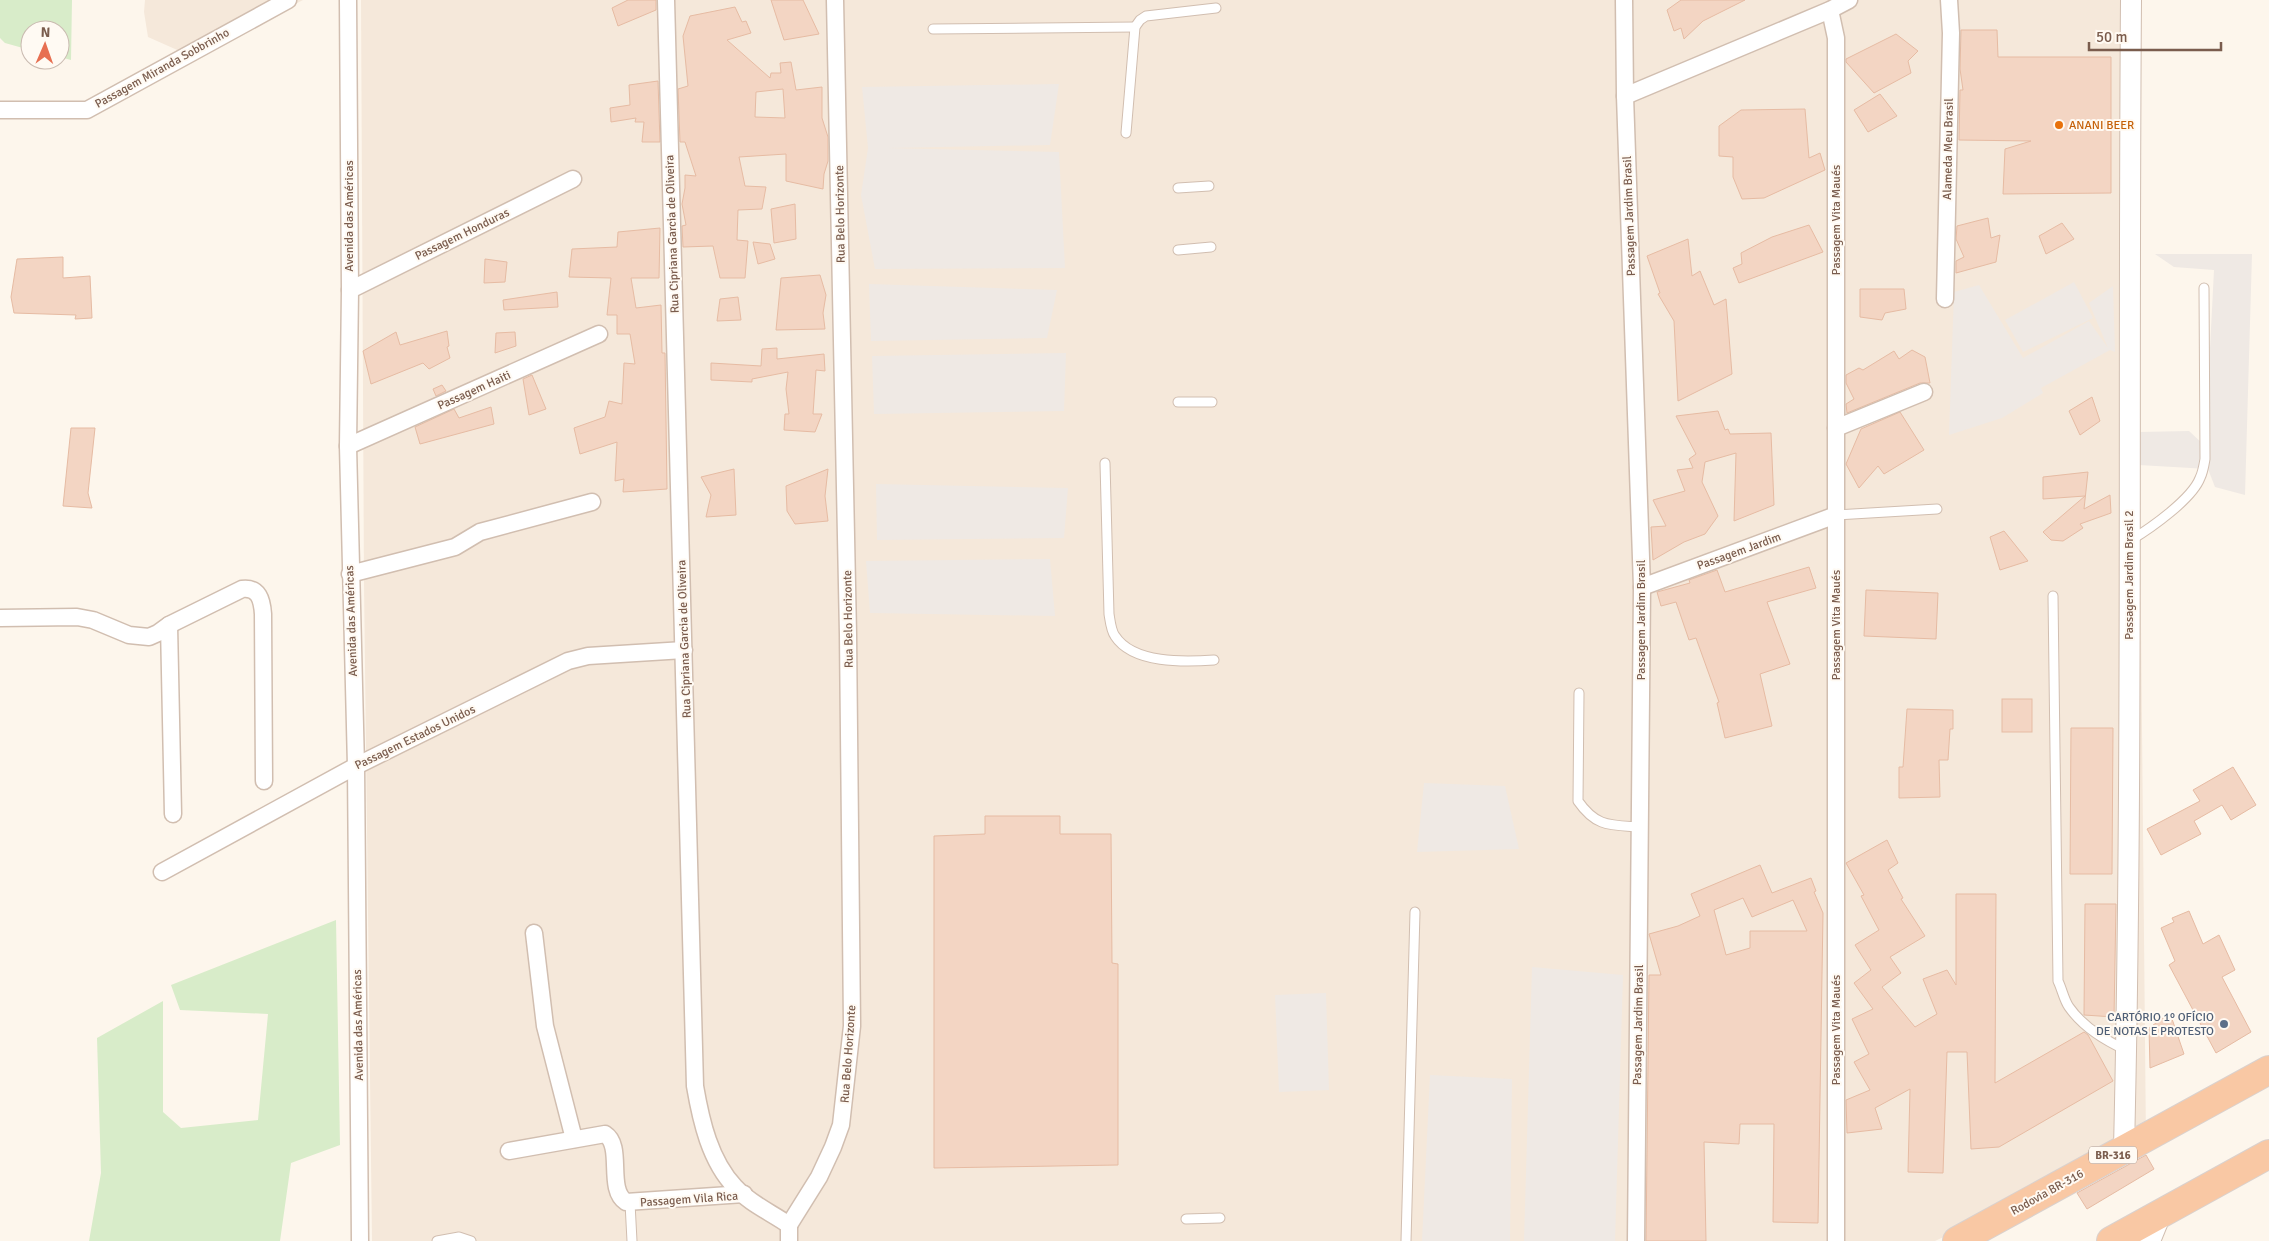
<svg xmlns="http://www.w3.org/2000/svg" width="2269" height="1241" font-family="Signika,sans-serif">
<style>
.residential{fill:#f5e8da}
.industrial{fill:#efe9e4}
.green{fill:#d8ecc9}
.building{fill:#f3d5c3;stroke:#e6bba3;fill-rule:evenodd}
.lines{fill:none;stroke-linecap:round;stroke-linejoin:round}
.service-casing{stroke:#d1beb0;stroke-width:11}
.minor-casing{stroke:#d1beb0;stroke-width:19}
.tertiary-casing{stroke:#d1beb0;stroke-width:22}
.trunk-casing{stroke:#dad1cd;stroke-width:30}
.service{stroke:#fff;stroke-width:9}
.minor{stroke:#fff;stroke-width:16}
.tertiary{stroke:#fff;stroke-width:20}
.trunk{stroke:#f9c8a4;stroke-width:28}
.food-dot{fill:#e8710a;stroke:#fffaf3;stroke-width:2}
.service-dot{fill:#5c6f8a;stroke:#fffaf3;stroke-width:2}
.labels{text-anchor:middle;stroke-width:4;stroke-linejoin:round;paint-order:stroke}
.shield{fill:#fffaf3;stroke:#a28b7f;stroke-width:1}
.shield-label{font-size:11px;font-weight:bold;fill:#7a5c4d}
.street-label{font-size:12px;fill:#7a5c4d;stroke:#fffaf3}
.food-label{font-size:12px;fill:#c56008;stroke:#fffaf3;text-anchor:start}
.service-label{font-size:12px;fill:#4e5e75;stroke:#fffaf3;text-anchor:end}
</style>
<rect width="100%" height="100%" fill="#fdf6ec"/>
<!-- residential -->
<g class="residential">
<path d="M145,0H303L193,57L148,37L144,12Z"/>
<path d="M361,0H2135L2146,1143L1935,1241H372L364,584Z"/>
</g>
<!-- industrial -->
<g class="industrial">
<path d="M1059,84L1050,145L888,148L1059,152L1065,268L875,269L861,195L868,148L862,87Z"/>
<path d="M2155,254H2252L2245,495L2215,487L2208,469L2139,465V432L2189,431L2205,446L2214,270L2174,267Z"/>
<path d="M2074,282L2093,318L2023,352L2005,320Z"/>
<path d="M869,284L1057,290L1047,338L871,341Z"/>
<path d="M1979,285L2023,358L2089,321L2108,348L2089,303L2113,286L2115,352L2110,350L2041,388L2043,393L2002,418L1949,435L1954,292Z"/>
<path d="M1066,353L1064,411L874,414L872,356Z"/>
<path d="M876,484L1068,488L1064,538L877,540Z"/>
<path d="M1050,559L1055,616L870,613L866,561Z"/>
<path d="M1424,783L1505,786L1519,849L1417,852Z"/>
<path d="M1532,967L1623,975L1615,1241H1524Z"/>
<path d="M1326,993L1329,1090L1279,1092L1275,995Z"/>
<path d="M1430,1075L1512,1079L1510,1241H1422Z"/>
</g>
<!-- green -->
<g class="green">
<path d="M0,0H72L71,60L60,57V30H30V50L5,43L0,38Z"/>
<path d="M336,920L340,1145L291,1163L280,1241H89L101,1173L97,1038L163,1001V1112L181,1128L258,1120L268,1014L180,1010L171,985Z"/>
</g>
<!-- building -->
<g class="building">
<path d="M628,0H656V10L618,26L612,8Z"/>
<path d="M771,0H803L819,34L784,40Z"/>
<path d="M1681,0H1745L1703,21L1684,39L1681,28L1674,31L1667,10Z"/>
<path d="M735,7L742,22L746,21L751,33L727,40L770,78L771,73H781L780,63L791,62L796,90L822,87V118L828,137V161L824,174L823,189L786,181V154L739,157L745,186L766,187L762,209L738,210L737,240L748,241L745,278H720L713,246L683,247L682,226L686,225L682,204L685,188V175L696,176L685,142H680L678,89L688,86L683,36L690,16ZM783,89L785,118L755,117L756,92Z"/>
<path d="M1961,30H1997L1998,57H2111V193L2003,194L2005,149L2031,141L1959,140L1960,90H1963L1960,69Z"/>
<path d="M1896,34L1918,51L1908,61L1911,73L1874,93L1846,62V59Z"/>
<path d="M658,81L660,142H642L644,122H635L636,118L611,122L610,108L630,105L629,85Z"/>
<path d="M1880,94L1897,116L1868,132L1854,110Z"/>
<path d="M1805,109L1809,158L1820,153L1825,170L1764,198L1742,199L1733,177V157L1719,156V126L1741,110Z"/>
<path d="M795,204L796,239L774,243L771,209Z"/>
<path d="M1988,218L1991,238L2000,235L1996,262L1956,273V261L1964,257L1956,239L1957,226Z"/>
<path d="M2062,223L2074,239L2046,254L2039,236Z"/>
<path d="M1809,225L1823,252L1739,283L1733,268L1742,264L1741,253L1772,237Z"/>
<path d="M660,228L659,278H631L636,308L661,305L662,353H665L667,489L623,492L624,479L615,481L617,442L580,454L574,428L605,417L609,401L622,404L624,363L635,364L630,334H617V315H607L611,278L569,277L572,249L617,247L618,232Z"/>
<path d="M1688,239L1692,276L1700,271L1714,305L1726,299L1732,374L1678,401L1674,321L1658,294L1660,293L1647,256Z"/>
<path d="M753,242L770,244L775,259L758,264Z"/>
<path d="M63,257V278L90,276L92,318L75,319L76,315L14,313L11,297L17,259Z"/>
<path d="M485,259L507,262L505,282L484,283Z"/>
<path d="M820,275L826,295L823,313L825,329L776,330L781,278Z"/>
<path d="M1860,289H1904L1906,309L1885,313L1882,320L1860,317Z"/>
<path d="M557,292L558,307L504,310L503,300Z"/>
<path d="M738,297L741,320L717,321L720,299Z"/>
<path d="M447,331L449,346L447,347L450,358L429,369L423,363L371,384L363,351L396,332L400,345Z"/>
<path d="M515,332L516,346L495,353L496,333Z"/>
<path d="M777,348V359L824,354L825,371L816,370L813,414H822L815,432L784,430L785,414H789L786,389L788,372L752,379V382L711,380V363L761,366L762,349Z"/>
<path d="M1912,350L1925,357L1930,383H1920L1847,413L1846,404L1854,399L1846,383V375L1859,368L1863,370L1894,351L1899,359Z"/>
<path d="M532,375L546,409L529,415L523,379Z"/>
<path d="M442,385L446,391L436,396L433,389Z"/>
<path d="M2092,397L2100,421L2080,435L2069,411Z"/>
<path d="M491,407L494,424L420,444L415,427L454,409L459,418Z"/>
<path d="M1718,411L1725,430L1728,429L1730,434L1771,433L1774,505L1734,521L1736,453L1705,462L1702,482L1718,516L1705,534L1684,542L1653,560L1651,527L1666,526L1653,500L1685,491L1677,470L1693,468L1689,459L1696,454L1676,416Z"/>
<path d="M1900,412L1924,450L1884,474L1878,466L1859,488L1846,464L1861,429Z"/>
<path d="M71,428H95L88,493L92,508L63,506Z"/>
<path d="M734,469L736,515L706,517L711,495L701,477Z"/>
<path d="M828,469L825,496L828,521L795,524L787,511L786,486Z"/>
<path d="M2088,472L2084,509L2110,495L2111,513L2080,524L2083,528L2063,541L2051,540L2043,532L2085,496L2043,499V477Z"/>
<path d="M2004,531L2028,561L2000,570L1990,537Z"/>
<path d="M1809,567L1816,588L1767,602L1790,664L1760,674L1772,726L1725,738L1717,703L1719,702L1696,638L1689,640L1676,602L1661,606L1657,592L1690,583L1689,580L1717,570L1725,592Z"/>
<path d="M1866,590L1938,593L1936,639L1864,636Z"/>
<rect x="2002" y="699" width="30" height="33"/>
<path d="M1907,709L1953,710V729H1950L1948,760H1939L1940,797L1899,798V767H1903Z"/>
<path d="M2071,728H2113L2112,874H2070Z"/>
<path d="M2233,767L2256,805L2231,820L2222,805L2194,821L2201,834L2161,855L2147,829L2200,801L2193,790Z"/>
<path d="M985,816H1060V834H1111L1112,963L1118,964V1165L934,1168V836L985,834Z"/>
<path d="M1887,840L1898,863L1888,870L1903,898L1901,899L1925,936L1890,957L1901,973L1882,987L1915,1027L1937,1014L1923,979L1947,970L1956,985V894H1996L1995,1083L2084,1032L2088,1035L2113,1081L1999,1147L1971,1149L1967,1052H1947L1943,1173L1908,1172L1910,1089L1875,1108L1882,1129L1847,1133L1846,1100L1870,1090L1854,1062L1869,1054L1852,1019L1873,1009L1854,983L1871,970L1855,945L1879,930L1861,896L1864,895L1846,863Z"/>
<path d="M1760,865L1772,893L1811,878L1816,891L1814,892L1823,913L1818,1223L1773,1222L1774,1124H1740L1739,1144L1704,1142L1706,1241H1646L1649,975H1661L1649,934L1678,926L1700,916L1691,894ZM1743,898L1752,917L1793,900L1807,931H1750V948L1726,955L1714,910Z"/>
<path d="M2085,904H2116L2114,1017L2084,1015Z"/>
<path d="M2189,911L2203,944L2219,935L2235,970L2222,977L2251,1032L2216,1053L2169,965L2175,961L2161,928L2174,922L2172,918Z"/>
<path d="M2170,1013L2184,1054L2150,1068L2149,1028Z"/>
<path d="M2146,1155L2154,1169L2087,1209L2077,1193Z"/>
</g>
<g class="lines">
<!-- service casing -->
<g class="service-casing">
<g id="service">
<path d="M933,29L1135,27"/>
<path d="M1126,133L1135,27L1140,20L1146,16L1216,8"/>
<path d="M1178,188L1209,186"/>
<path d="M1178,250L1211,247"/>
<path d="M1178,402H1212"/>
<path d="M1105,463L1109,614C1110,620 1111,631 1115,636C1133,664 1185,662 1214,660"/>
<path d="M1836,515L1937,509"/>
<path d="M2131,540C2151,528 2192,499 2200,478C2203,472 2204,465 2205,459L2204,288"/>
<path d="M2053,596L2058,981C2062,989 2064,1000 2069,1007C2083,1027 2104,1040 2126,1050"/>
<path d="M1579,693L1578,801C1596,827 1610,825 1639,827"/>
<path d="M630,1203L632,1241"/>
<path d="M1186,1219L1220,1218"/>
<path d="M437,1241L459,1237L471,1241"/>
<path d="M1406,1241L1415,912"/>
</g>
</g>
<!-- minor casing -->
<g class="minor-casing">
<g id="minor">
<path d="M348,0L350,290L348,446L356,766L360,1241"/>
<path d="M666,0L695,1086C701,1121 710,1161 735,1187C749,1203 772,1213 789,1225"/>
<path d="M1624,0L1625,96L1642,587L1636,1241"/>
<path d="M1830,10L1836,38V1241"/>
<path d="M1625,96L1830,10L1849,0"/>
<path d="M0,110H87L288,0"/>
<path d="M350,290L573,179"/>
<path d="M1945,299L1951,33L1949,0"/>
<path d="M1836,428L1924,392"/>
<path d="M348,446L599,334"/>
<path d="M350,574L455,547L480,532L592,502"/>
<path d="M1642,587L1836,515"/>
<path d="M0,618L77,617L93,620L129,635L149,637L158,633L169,625L242,589C259,587 262,600 263,614L264,781"/>
<path d="M169,625L173,814"/>
<path d="M162,872L356,766L568,661L588,656L684,650"/>
<path d="M534,933L545,1026L574,1139"/>
<path d="M509,1151L605,1134C624,1146 606,1189 626,1202L744,1194"/>
<path d="M789,1225L819,1177L833,1147L841,1125L852,1026L848,634L835,0"/>
<path d="M789,1241V1225"/>
</g>
</g>
<!-- tertiary casing -->
<g class="tertiary-casing">
<g id="tertiary">
<path d="M2124,1149C2133,766 2128,383 2131,0"/>
<path d="M2150,1241L2161,1214"/>
</g>
</g>
<!-- trunk casing -->
<g class="trunk-casing">
<g id="trunk">
<path d="M1957,1241L2269,1070"/>
<path d="M2111,1241L2269,1154"/>
</g>
</g>
<!-- service -->
<use href="#service" class="service"/>
<!-- minor -->
<use href="#minor" class="minor"/>
<!-- tertiary -->
<use href="#tertiary" class="tertiary"/>
<!-- trunk -->
<use href="#trunk" class="trunk"/>
</g>
<!-- markers -->
<circle class="food-dot" cx="2059" cy="125" r="5"/>
<circle class="service-dot" cx="2224" cy="1024" r="5"/>
<g class="labels">
<!-- shield labels -->
<rect class="shield" x="2089" y="1146.5" width="48" height="17" rx="4"/>
<g class="shield-label">
<text x="2113" y="1159">BR-316</text>
</g>
<!-- street labels -->
<g class="street-label">
<text transform="translate(162 68) rotate(-29)" y="4">Passagem Miranda Sobbrinho</text>
<text transform="translate(1948 149) rotate(-89)" y="4">Alameda Meu Brasil</text>
<text transform="translate(840 214) rotate(-91)" y="4">Rua Belo Horizonte</text>
<text transform="translate(349 216) rotate(-90)" y="4">Avenida das Américas</text>
<text transform="translate(1629 216) rotate(-92)" y="4">Passagem Jardim Brasil</text>
<text transform="translate(1836 220) rotate(-90)" y="4">Passagem Vita Maués</text>
<text transform="translate(462 234) rotate(-26)" y="4">Passagem Honduras</text>
<text transform="translate(672 234) rotate(-92)" y="4">Rua Cipriana Garcia de Oliveira</text>
<text transform="translate(474 390) rotate(-24)" y="4">Passagem Haiti</text>
<text transform="translate(1739 551) rotate(-20)" y="4">Passagem Jardim</text>
<text transform="translate(2129 575) rotate(-90)" y="4">Passagem Jardim Brasil 2</text>
<text transform="translate(848 619) rotate(-91)" y="4">Rua Belo Horizonte</text>
<text transform="translate(1641 620) rotate(-90)" y="4">Passagem Jardim Brasil</text>
<text transform="translate(351 621) rotate(-92)" y="4">Avenida das Américas</text>
<text transform="translate(1836 625) rotate(-90)" y="4">Passagem Vita Maués</text>
<text transform="translate(684 639) rotate(-92)" y="4">Rua Cipriana Garcia de Oliveira</text>
<text transform="translate(415 737) rotate(-26)" y="4">Passagem Estados Unidos</text>
<text transform="translate(358 1025) rotate(-91)" y="4">Avenida das Américas</text>
<text transform="translate(1638 1025) rotate(-89)" y="4">Passagem Jardim Brasil</text>
<text transform="translate(1836 1030) rotate(-90)" y="4">Passagem Vita Maués</text>
<text transform="translate(848 1054) rotate(-86)" y="4">Rua Belo Horizonte</text>
<text transform="translate(2047 1192) rotate(-29)" y="4">Rodovia BR-316</text>
<text transform="translate(689 1199) rotate(-4)" y="4">Passagem Vila Rica</text>
</g>
<!-- food labels -->
<g class="food-label">
<text x="2069" y="129">ANANI BEER</text>
</g>
<!-- service labels -->
<g class="service-label">
<text x="2214" y="1021">CARTÓRIO 1º OFÍCIO<tspan x="2214" dy="14">DE NOTAS E PROTESTO</tspan></text>
</g>
</g>
<!-- north arrow -->
<g transform="translate(45 45) rotate(2)"><circle r="24" fill="#fffaf3" stroke="#cabbb1"/>
<path d="M0-4L9 19L0 12L-9 19Z" fill="#e76f51"/>
<text y="-8" font-size="14" font-weight="bold" text-anchor="middle" fill="#7a5c4d">N</text>
</g>
<!-- scale -->
<path d="M2089 42v8h132v-8" fill="none" stroke="#7a5c4d" stroke-width="2.5"/>
<text x="2096" y="42" font-size="15" fill="#7a5c4d" stroke="#fffaf3" stroke-width="4" paint-order="stroke">50 m</text>
</svg>
